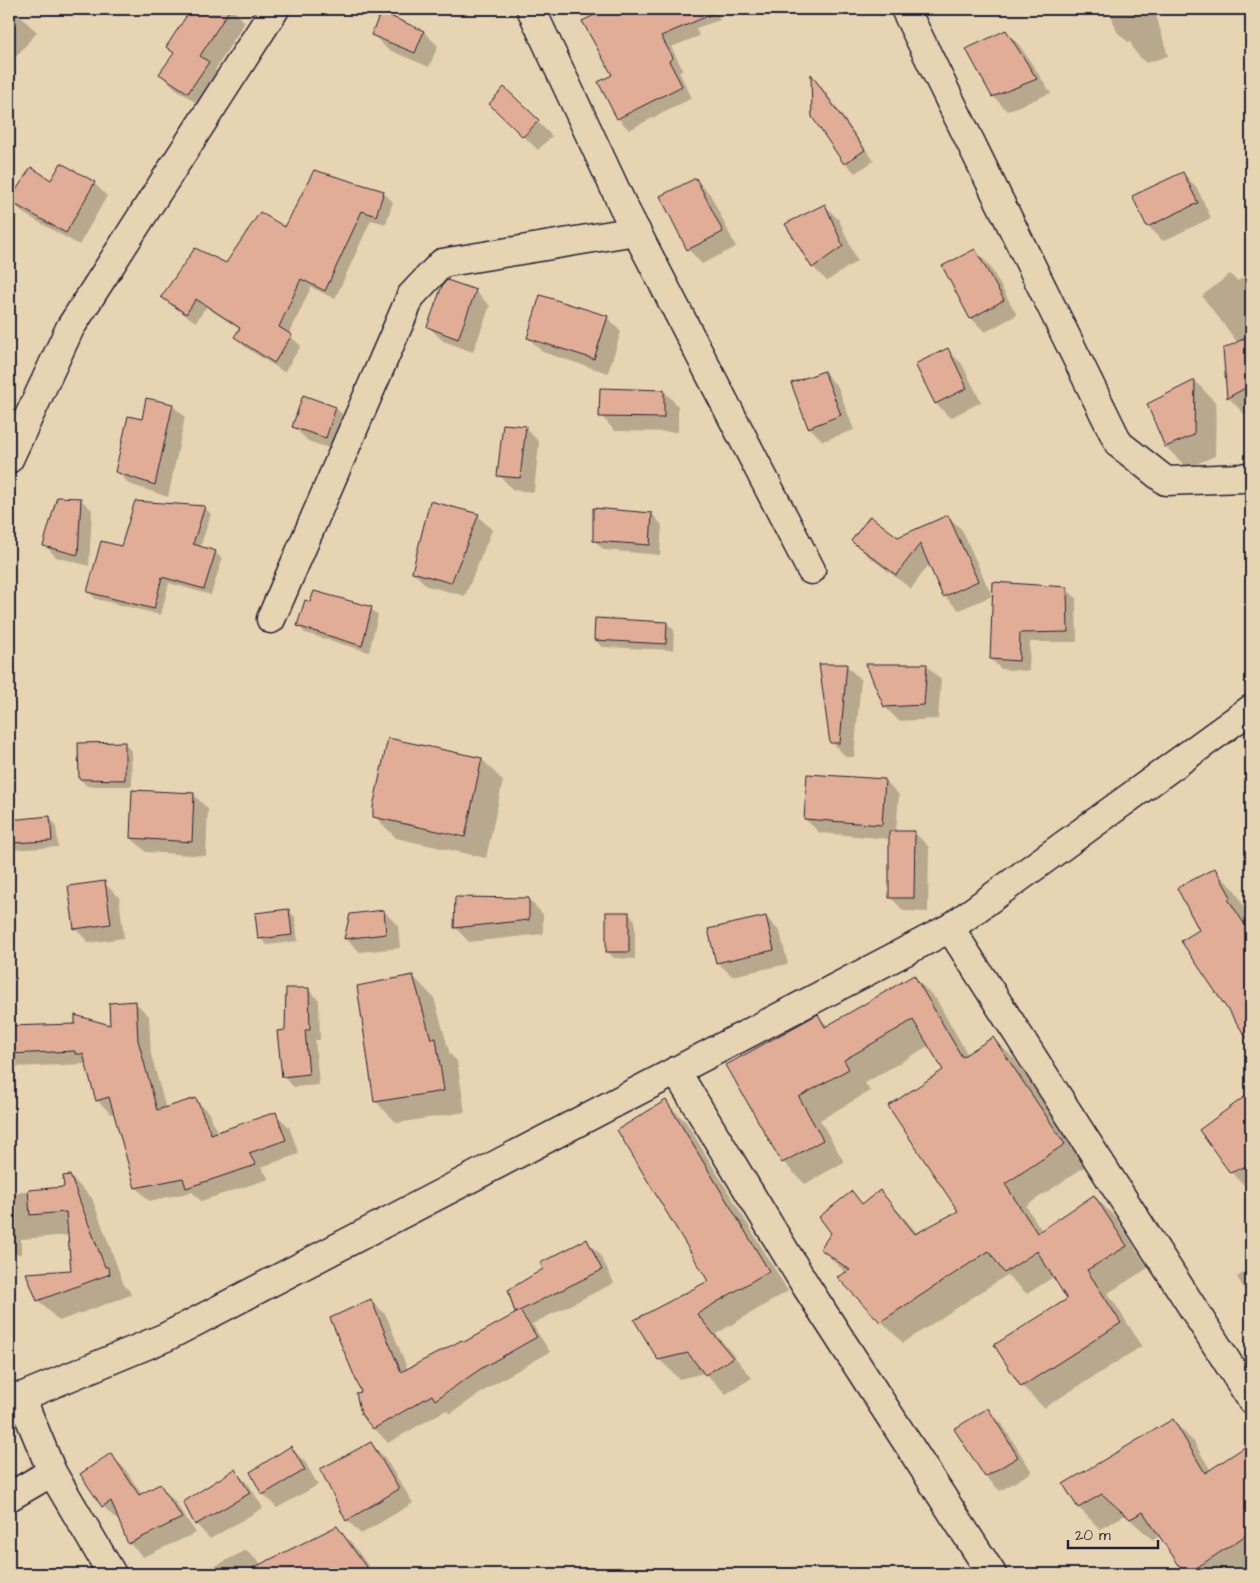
<svg xmlns="http://www.w3.org/2000/svg" width="1260" height="1583" font-family="'Architects Daughter',sans-serif">
<style>
.shadow{fill:#0003}
.building{fill:#e2ad96;stroke:#22223b}
.lines{fill:none;stroke-linecap:round;stroke-linejoin:round}
.minor-casing{stroke:#22223b;stroke-width:31}
.minor{stroke:#e7d4b2;stroke-width:28}
</style>
<rect width="100%" height="100%" fill="#e7d4b2"/>
<filter id="ink" filterUnits="userSpaceOnUse"><feTurbulence type="fractalNoise" baseFrequency=".02" numOctaves="2"/><feDisplacementMap in="SourceGraphic" scale="10" xChannelSelector="R" yChannelSelector="G"/><feConvolveMatrix kernelMatrix="1 2 1 2 8 2 1 2 1" color-interpolation-filters="sRGB"/></filter>
<g filter="url(#ink)">
<!-- shadow -->
<g class="shadow">
<path d="M9,9H12L37,32L15,58L9,52Z"/>
<path d="M193,9H232L245,22L215,70L223,78L202,107L175,88L161,74L175,54L167,47Z"/>
<path d="M608,9H716L720,20L696,28L699,36L671,47L683,70L679,72L692,98L629,130L618,118L614,76L584,21Z"/>
<path d="M1109,9H1168L1156,15L1168,56L1146,63L1135,52L1130,41L1128,42L1117,32Z"/>
<path d="M424,32L438,46L429,67L387,49L373,34Z"/>
<path d="M1006,32L1020,46L1051,93L1007,111L993,96Z"/>
<path d="M813,78L821,86L874,161L855,173L845,163Z"/>
<path d="M504,89L552,136L538,150L490,104Z"/>
<path d="M61,164L94,183L107,196L79,245L23,213L11,201L51,181Z"/>
<path d="M1183,173L1197,188L1211,218L1163,241L1148,226Z"/>
<path d="M696,180L710,194L736,247L702,264L688,249Z"/>
<path d="M383,192L393,202L386,224L371,220L335,299L311,287L289,335L301,346L284,372L245,347L236,337L241,330L206,307L196,322L172,306L163,297L227,265Z"/>
<path d="M825,206L839,220L857,261L827,281L813,267Z"/>
<path d="M975,250L989,265L1017,315L985,332L971,318Z"/>
<path d="M1230,274L1237,281L1251,274V412L1245,415L1228,397L1238,343L1202,296Z"/>
<path d="M475,291L490,306L473,352L443,341L429,327Z"/>
<path d="M607,317L621,332L608,373L542,352L528,337Z"/>
<path d="M948,350L962,364L981,402L950,418L936,404Z"/>
<path d="M824,372L838,387L854,430L823,441L809,427Z"/>
<path d="M1195,381L1216,403L1215,456L1187,468L1166,447L1149,405Z"/>
<path d="M664,391L678,406V432L615,431L601,416Z"/>
<path d="M303,396L336,408L350,422L340,452L308,441L293,426Z"/>
<path d="M172,405L185,417L168,497L129,484L117,471L143,420Z"/>
<path d="M525,427L539,442L534,492L513,490L499,475Z"/>
<path d="M80,499L92,510L89,566L56,557L45,545Z"/>
<path d="M204,507L211,514L200,548L215,552L222,559L211,595L169,583L161,615L96,599L89,592L121,548Z"/>
<path d="M652,514L662,525L660,555L604,550L594,540Z"/>
<path d="M478,516L492,530L465,596L427,586L413,572Z"/>
<path d="M948,516L962,530L992,596L959,610L944,596L930,563L911,589L867,555L852,541L897,538Z"/>
<path d="M1066,588L1076,598L1077,642H1030L1029,671L1001,669L991,659Z"/>
<path d="M311,603L371,609L378,615L369,652L305,633L298,626Z"/>
<path d="M667,623L674,630L673,650L602,647L595,640Z"/>
<path d="M847,666L861,680L854,757H846L832,742Z"/>
<path d="M927,666L941,680L938,719L899,721L885,707Z"/>
<path d="M125,744L131,751L132,786H87L80,779Z"/>
<path d="M482,759L503,781L486,858L396,838L374,816Z"/>
<path d="M885,780L899,795L896,832L915,833L929,847L928,912L904,911L890,897V839L820,833L805,819Z"/>
<path d="M194,795L208,809L206,856L146,852L131,838Z"/>
<path d="M50,818L56,825L58,847L9,850V821Z"/>
<path d="M1214,870L1235,890L1250,918L1247,920L1251,926V1040L1248,1037L1201,930Z"/>
<path d="M104,883L119,897L124,938L89,943L75,928Z"/>
<path d="M529,900L543,914V934L469,942L455,927Z"/>
<path d="M288,910L295,917L298,941L267,945L260,938Z"/>
<path d="M384,911L398,926L400,948L360,952L345,938Z"/>
<path d="M628,913L635,920V959L614,958L607,951Z"/>
<path d="M766,917L780,932L788,964L732,976L717,962Z"/>
<path d="M413,976L434,998L450,1054L457,1061L465,1112L397,1123L375,1101Z"/>
<path d="M914,977L936,999L968,1055L993,1038L1015,1060L1086,1166L1026,1206L1042,1231L1094,1196L1116,1218L1148,1268L1108,1293L1142,1346L1044,1408L1022,1386L1069,1299L1055,1276L1027,1294L1007,1275L903,1343L881,1321L846,1273L821,1249L833,1232L852,1193L863,1204L879,1192L901,1214L918,1234L960,1211L945,1070L930,1045L865,1083L870,1091L820,1120L844,1162L805,1184L783,1162L818,1016L828,1026Z"/>
<path d="M308,989L319,1000L320,1040H315L319,1085L294,1087L283,1076L286,1031Z"/>
<path d="M135,1002L149,1016L151,1054L166,1109L196,1100L209,1113L218,1133L275,1113L289,1127L299,1154L261,1167L269,1179L201,1201L192,1192L149,1201L136,1187L115,1113L111,1114L97,1100L87,1064L13,1067L9,1063V1028L76,1025L112,1026Z"/>
<path d="M1251,1094V1192L1231,1172L1200,1131Z"/>
<path d="M666,1102L686,1122L788,1291L716,1334L752,1378L726,1394L705,1373L679,1379L659,1359L710,1281Z"/>
<path d="M70,1176L92,1198L124,1285L129,1290L131,1295L59,1321L38,1300L73,1271L70,1235L21,1239V1254H9V1193L65,1188Z"/>
<path d="M586,1241L600,1254L614,1283L532,1324L550,1352L497,1382L450,1414L446,1410L388,1443L374,1428L362,1392L371,1300L386,1315L408,1370L464,1343L518,1314L510,1291Z"/>
<path d="M1251,1268V1300L1237,1277Z"/>
<path d="M987,1410L1002,1424L1032,1472L1000,1491L986,1477L956,1429Z"/>
<path d="M1173,1421L1194,1442L1211,1471L1251,1445V1568L1241,1574H1186L1160,1536L1153,1540L1125,1515L1100,1529L1079,1508L1065,1484Z"/>
<path d="M371,1443L385,1458L413,1503L361,1534L347,1520Z"/>
<path d="M291,1448L305,1462L318,1485L277,1508L263,1494Z"/>
<path d="M111,1455L125,1469L142,1495L160,1486L174,1500L196,1533L143,1557L129,1543L119,1519L117,1520L103,1506Z"/>
<path d="M235,1471L249,1485L263,1508L210,1539L196,1524L185,1502Z"/>
<path d="M336,1528L351,1542L374,1574H208L206,1571L246,1550L261,1564Z"/>
</g>
<!-- building -->
<g class="building">
<path d="M191,9H230L200,56L209,62L188,93L159,74L174,53L166,47Z"/>
<path d="M607,9H724L661,36L673,58L669,61L682,86L617,119L598,82L612,75L582,21Z"/>
<path d="M381,12L424,31L415,53L371,35Z"/>
<path d="M1006,30L1037,79L992,97L966,49Z"/>
<path d="M811,74L865,150L844,164L812,117Z"/>
<path d="M504,87L539,120L523,137L489,104Z"/>
<path d="M61,163L95,182L66,233L9,201L31,167L51,180Z"/>
<path d="M314,170L384,191L376,216L362,211L325,291L301,279L279,327L292,335L274,363L234,337L240,328L196,299L186,314L161,297L195,248L226,263L260,212L285,227Z"/>
<path d="M1183,172L1198,203L1147,227L1132,196Z"/>
<path d="M696,178L723,232L687,250L660,196Z"/>
<path d="M825,204L843,246L812,268L785,224Z"/>
<path d="M975,249L1004,300L970,319L942,266Z"/>
<path d="M447,280L476,290L458,339L427,327L442,286Z"/>
<path d="M540,295L608,316L594,359L527,338Z"/>
<path d="M1251,335V385L1227,398L1223,349Z"/>
<path d="M948,348L967,388L935,404L915,364Z"/>
<path d="M824,371L841,415L808,428L791,383Z"/>
<path d="M1195,380L1194,435L1165,447L1147,404Z"/>
<path d="M600,388L664,390V418L599,417Z"/>
<path d="M303,395L336,407L326,438L292,427Z"/>
<path d="M146,398L173,404L155,485L115,472L128,416L142,419Z"/>
<path d="M503,424L526,426L520,478L497,476Z"/>
<path d="M57,497L81,498L78,555L43,546Z"/>
<path d="M135,501L205,506L193,544L216,551L204,589L162,577L154,609L87,592L101,541L121,546Z"/>
<path d="M430,501L479,514L451,583L412,572Z"/>
<path d="M593,508L652,513L650,545L593,541Z"/>
<path d="M948,515L978,581L943,597L920,544L896,575L851,541L870,516L898,537Z"/>
<path d="M993,582L1067,587L1068,632L1020,633L1019,661L990,659Z"/>
<path d="M314,591L372,607L362,646L297,626L305,600L310,602Z"/>
<path d="M595,618L667,622L666,644L594,640Z"/>
<path d="M819,664H847L840,743H830Z"/>
<path d="M866,664H927L924,705L884,707Z"/>
<path d="M388,738L482,758L465,837L373,817V807Z"/>
<path d="M125,742V780L79,779L78,743Z"/>
<path d="M807,774L885,779L882,825L804,819Z"/>
<path d="M132,790L194,793L192,842L130,838Z"/>
<path d="M50,816L52,841L9,843V820Z"/>
<path d="M889,831H915L914,898H889Z"/>
<path d="M1215,868L1231,897L1228,899L1251,934V1044L1181,941L1199,930L1177,888Z"/>
<path d="M105,881L111,924L74,929L68,886Z"/>
<path d="M455,897L529,898V920L454,928Z"/>
<path d="M289,909L292,935L258,939L255,913Z"/>
<path d="M384,910L386,934L344,939L350,914Z"/>
<rect x="606" y="912" width="23" height="40"/>
<path d="M766,916L774,950L716,963L708,929Z"/>
<path d="M413,975L431,1039L436,1038L444,1091L374,1102L357,986Z"/>
<path d="M914,975L962,1057L993,1037L1065,1144L1005,1184L1037,1233L1094,1195L1127,1246L1087,1270L1121,1323L1021,1387L994,1345L1067,1299L1037,1251L1004,1273L989,1251L880,1322L837,1277L850,1270L820,1249L831,1233L819,1217L852,1191L862,1204L880,1190L915,1234L958,1211L888,1106L943,1070L913,1020L844,1060L849,1069L799,1097L823,1140L782,1163L726,1065L818,1014L825,1027Z"/>
<path d="M286,988H309L310,1030H305L309,1074L282,1077L277,1031L285,1030Z"/>
<path d="M136,1001L138,1040L157,1110L196,1098L211,1134L276,1112L286,1140L249,1153L256,1165L186,1188L183,1178L135,1188L109,1097L96,1101L83,1054H75V1051L9,1054V1026L75,1024V1015L110,1025L109,1003Z"/>
<path d="M1251,1092V1164L1230,1173L1199,1130Z"/>
<path d="M666,1100L769,1271L697,1314L733,1358L705,1375L688,1353L658,1360L634,1320L708,1281L617,1130Z"/>
<path d="M70,1175L105,1267H108L110,1274L37,1301L26,1273L71,1270L66,1212L30,1215L28,1190L64,1187L63,1176Z"/>
<path d="M587,1239L602,1270L515,1313L508,1290L543,1269L540,1263Z"/>
<path d="M371,1299L401,1372L462,1340L464,1342L520,1311L537,1337L482,1368L435,1400L432,1395L373,1429L361,1414L356,1393L361,1392L330,1318Z"/>
<path d="M988,1408L1018,1457L985,1477L954,1429Z"/>
<path d="M1173,1419L1205,1473L1251,1443V1532L1187,1574H1185L1143,1512L1130,1519L1102,1494L1078,1508L1063,1484Z"/>
<path d="M371,1442L399,1489L346,1521L320,1469Z"/>
<path d="M291,1446L305,1470L262,1495L250,1472Z"/>
<path d="M111,1453L139,1495L160,1484L182,1518L128,1544L111,1501L102,1507L80,1474Z"/>
<path d="M235,1469L250,1493L195,1525L183,1502Z"/>
<path d="M337,1526L371,1574H241Z"/>
</g>
<g class="lines">
<!-- minor casing -->
<g class="minor-casing">
<g id="minor">
<path d="M531,9L623,206L811,570"/>
<path d="M905,9L1119,444L1166,481L1242,478L1251,476"/>
<path d="M9,459L70,328L275,9"/>
<path d="M271,619L411,296L442,263L636,231"/>
<path d="M950,928L1251,1399"/>
<path d="M676,1071L806,1286L992,1574"/>
<path d="M9,1396L21,1397L52,1472L9,1497"/>
<path d="M21,1397L166,1337L950,928L1251,709"/>
<path d="M52,1472L112,1574"/>
</g>
</g>
<!-- minor -->
<use href="#minor" class="minor"/>
</g>
</g>
<!-- margin -->
<rect width="1260" height="1583" fill="none" stroke="#e7d4b2" stroke-width="30"/>
<rect x="15" y="15" width="1230" height="1553" fill="none" stroke="#22223b" stroke-width="2" filter="url(#ink)"/>
<!-- scale -->
<path d="M1068 1540v8h90v-8" fill="none" stroke="#22223b" stroke-width="2.5"/>
<text x="1075" y="1540" font-size="15" fill="#22223b" stroke="#e7d4b2" stroke-width="4" paint-order="stroke">20 m</text>
</svg>
